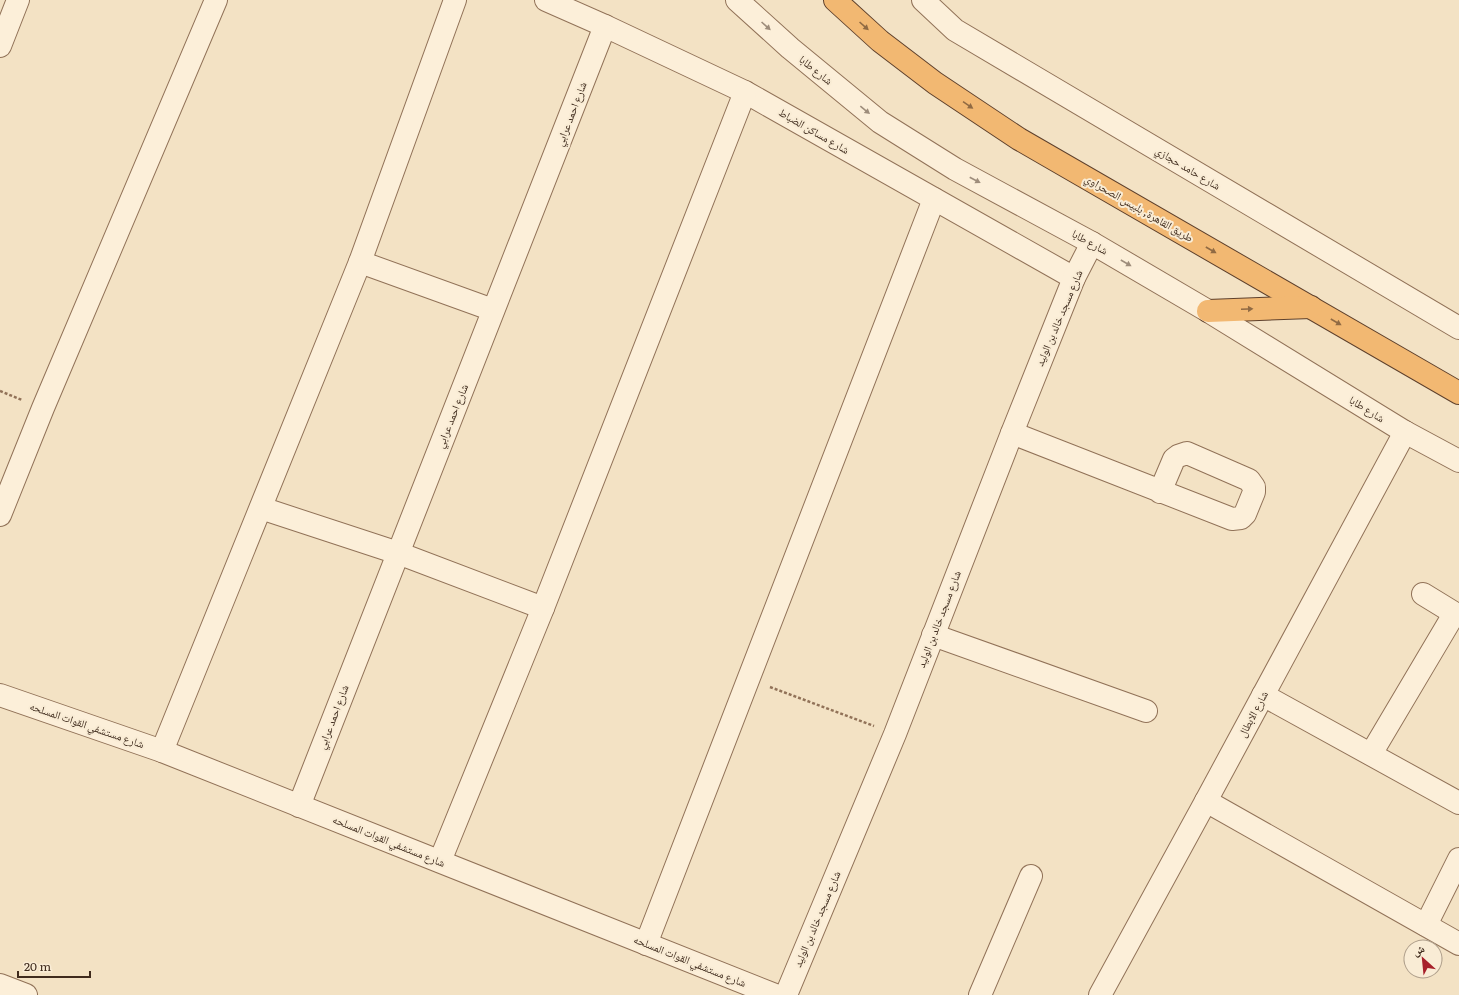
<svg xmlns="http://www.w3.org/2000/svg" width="1459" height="995" font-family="Literata,'Noto Naskh Arabic',serif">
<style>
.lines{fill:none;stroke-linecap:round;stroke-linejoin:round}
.minor-casing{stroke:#917258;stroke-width:24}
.tertiary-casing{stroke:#917258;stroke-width:24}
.trunk-casing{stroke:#5e402c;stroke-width:24}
.path{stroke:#917258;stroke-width:2.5;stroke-dasharray:3 2;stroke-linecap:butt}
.minor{stroke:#fcefd9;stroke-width:22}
.tertiary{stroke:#fcefd9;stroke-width:22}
.trunk{stroke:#f2b872;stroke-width:22}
.oneway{fill:#9e8d7b}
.oneway2{fill:#906a43}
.labels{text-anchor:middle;stroke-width:4;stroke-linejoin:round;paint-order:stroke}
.street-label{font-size:11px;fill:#3f2b1d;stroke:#f9ecd5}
</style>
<rect width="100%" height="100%" fill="#f3e2c4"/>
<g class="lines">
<!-- minor casing -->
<g class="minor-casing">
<g id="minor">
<path d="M546,0L605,26L745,92L1074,278"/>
<path d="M923,0L955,30L1459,328"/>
<path d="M360,262L493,310"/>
<path d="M1012,433L1232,519L1241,518L1245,514L1254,492V487L1249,480L1187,453L1178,456L1174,459L1160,492"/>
<path d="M261,508L398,553L543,608"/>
<path d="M0,515L43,408L216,0"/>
<path d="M1423,594L1459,616"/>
<path d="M933,635L1146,711"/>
<path d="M0,695L162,751L775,995"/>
<path d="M1263,695L1459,803"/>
<path d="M162,751L360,262L455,0"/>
<path d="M1371,754L1454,614"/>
<path d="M1206,801L1459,944"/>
<path d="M299,806L605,26"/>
<path d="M440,861L543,608L745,92"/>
<path d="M1426,925L1459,859"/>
<path d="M646,944L934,199"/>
<path d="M0,985L26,995"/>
<path d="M786,995L895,734L1012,433L1074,278L1092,243"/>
<path d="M980,995L1031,876"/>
<path d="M1100,995L1206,801L1405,432"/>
</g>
</g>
<!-- tertiary casing -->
<g class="tertiary-casing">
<g id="tertiary">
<path d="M737,0L790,48L880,122L955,169L1092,243L1208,311L1405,432L1459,461"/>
<path d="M0,46L18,0"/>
</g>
</g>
<!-- trunk casing -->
<g class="trunk-casing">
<g id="trunk">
<path d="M835,0L880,41L935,83L1019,139L1459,393"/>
<path d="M1208,311L1311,307"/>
</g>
</g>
<!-- path -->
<g class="path">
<path d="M0,391L22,400"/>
<path d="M770,687L874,726"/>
</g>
<!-- minor -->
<use href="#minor" class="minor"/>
<!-- tertiary -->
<use href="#tertiary" class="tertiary"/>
<!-- trunk -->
<use href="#trunk" class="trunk"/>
</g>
<!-- one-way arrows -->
<defs><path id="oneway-solid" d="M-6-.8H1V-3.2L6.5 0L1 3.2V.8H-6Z"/></defs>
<g class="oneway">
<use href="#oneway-solid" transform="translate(766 26) rotate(42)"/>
<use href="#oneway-solid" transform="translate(865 110) rotate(39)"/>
<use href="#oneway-solid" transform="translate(975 180) rotate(28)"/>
<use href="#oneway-solid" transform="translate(1126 263) rotate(30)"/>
</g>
<g class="oneway2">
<use href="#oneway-solid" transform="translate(864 26) rotate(42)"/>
<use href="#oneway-solid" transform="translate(968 105) rotate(34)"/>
<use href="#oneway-solid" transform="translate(1211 250) rotate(30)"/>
<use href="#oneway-solid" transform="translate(1247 309) rotate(-2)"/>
<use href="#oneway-solid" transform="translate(1336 322) rotate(30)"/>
</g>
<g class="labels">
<!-- street labels -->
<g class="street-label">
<text transform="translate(816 70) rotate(39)" y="4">شارع طابا</text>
<text transform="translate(571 114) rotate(-69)" y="4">شارع احمد عرابي</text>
<text transform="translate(814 131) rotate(30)" y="4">شارع مساكن الضباط</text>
<text transform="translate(1188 168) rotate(31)" y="4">شارع حامد حجازي</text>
<text transform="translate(1139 208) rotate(30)" y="4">طريق القاهرة, بلبيس الصحراوي</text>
<text transform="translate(1090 242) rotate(29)" y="4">شارع طابا</text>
<text transform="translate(1059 318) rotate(-67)" y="4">شارع مسجد خالد بن الوليد</text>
<text transform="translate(1367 409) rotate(32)" y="4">شارع طابا</text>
<text transform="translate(452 416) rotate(-68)" y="4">شارع احمد عرابي</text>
<text transform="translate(939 619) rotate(-69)" y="4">شارع مسجد خالد بن الوليد</text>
<text transform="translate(1253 714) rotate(-62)" y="4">شارع الابطال</text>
<text transform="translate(333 717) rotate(-69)" y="4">شارع احمد عرابي</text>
<text transform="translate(87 725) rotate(19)" y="4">شارع مستشفي القوات المسلحه</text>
<text transform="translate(389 841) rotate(22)" y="4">شارع مستشفي القوات المسلحه</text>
<text transform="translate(817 919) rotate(-67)" y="4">شارع مسجد خالد بن الوليد</text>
<text transform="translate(690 961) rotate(22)" y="4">شارع مستشفي القوات المسلحه</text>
</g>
</g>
<!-- north arrow -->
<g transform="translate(1423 959) rotate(333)"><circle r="19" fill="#f9ecd5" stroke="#af9f8b"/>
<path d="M0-3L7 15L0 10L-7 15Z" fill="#a7202a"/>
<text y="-6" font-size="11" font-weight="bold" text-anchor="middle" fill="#3f2b1d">ش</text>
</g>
<!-- scale -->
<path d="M18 971v6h72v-6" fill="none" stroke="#3f2b1d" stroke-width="2"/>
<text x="24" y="971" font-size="12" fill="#3f2b1d" stroke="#f9ecd5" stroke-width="3" paint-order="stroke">20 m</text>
</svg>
